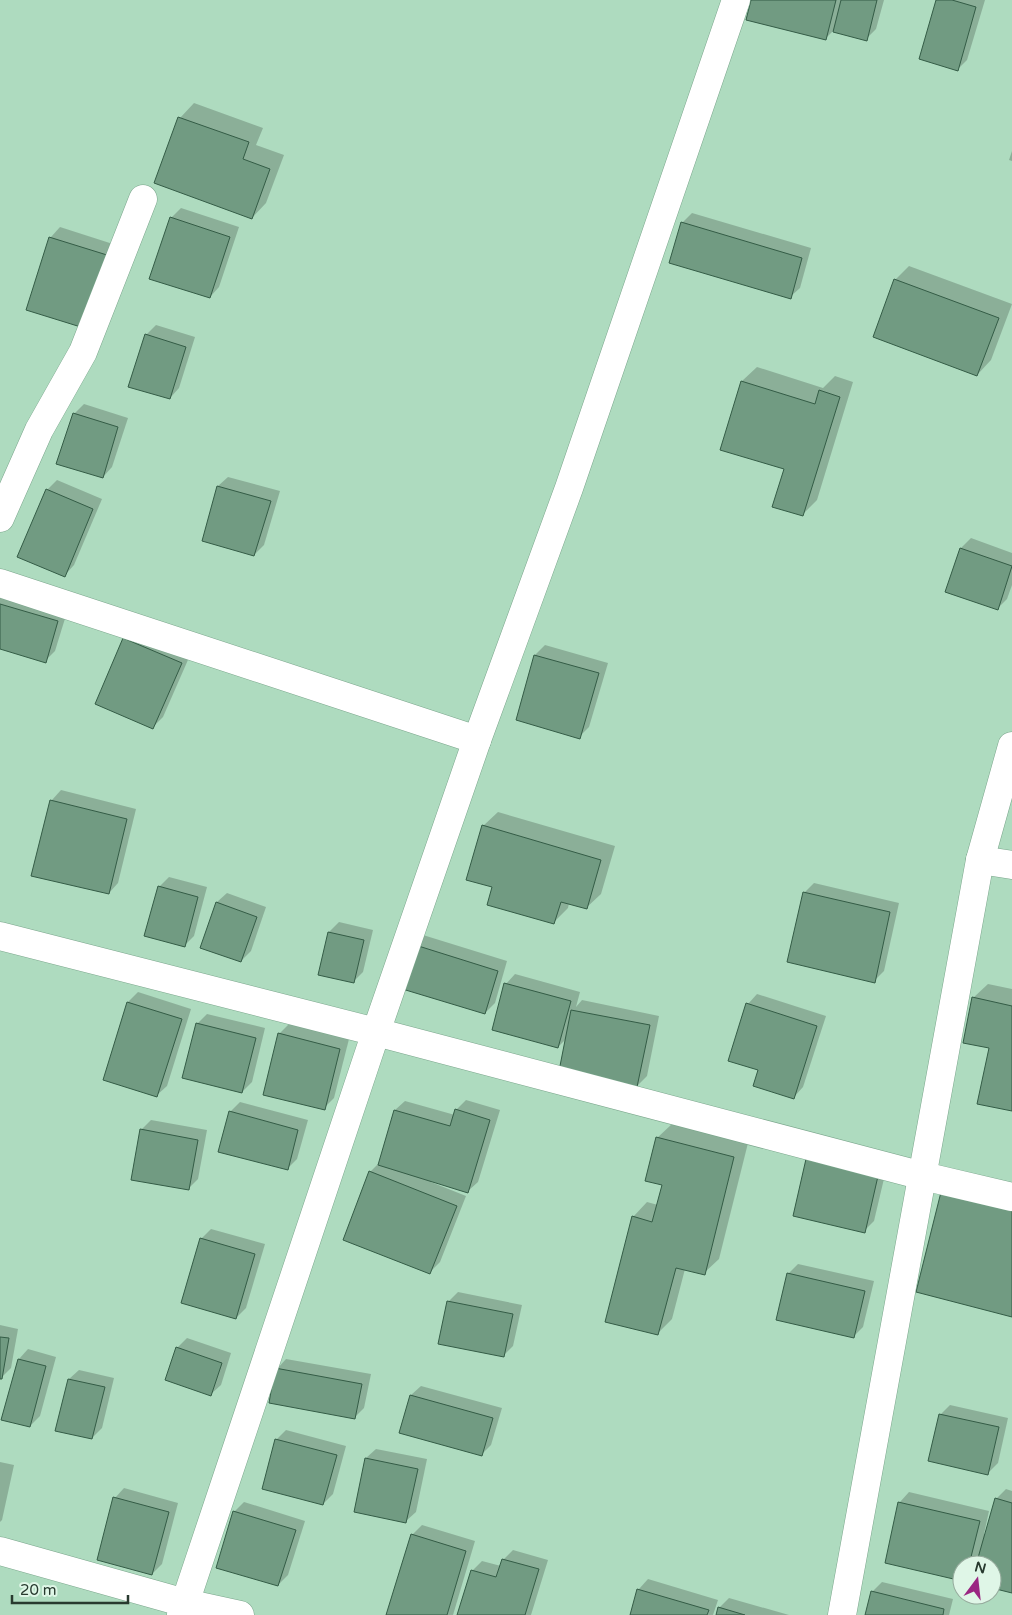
<svg xmlns="http://www.w3.org/2000/svg" width="1012" height="1615" font-family="'Varela Round',sans-serif">
<style>
.shadow{fill:#0003}
.building{fill:#719b82;stroke:#345c46}
.lines{fill:none;stroke-linecap:round;stroke-linejoin:round}
.minor-casing{stroke:#7ba68c;stroke-width:29}
.minor{stroke:#fff;stroke-width:28}
</style>
<rect width="100%" height="100%" fill="#aedbbf"/>
<!-- shadow -->
<g class="shadow">
<path d="M753,0H884L876,29L866,39L833,31L825,39Z"/>
<path d="M938,0H985L967,60L957,70Z"/>
<path d="M194,103L263,128L256,145L284,155L266,203L252,218L180,118Z"/>
<path d="M1012,151V161L1009,160Z"/>
<path d="M181,208L239,227L219,287L210,297L171,218Z"/>
<path d="M692,213L811,248L800,288L790,297L682,223Z"/>
<path d="M60,227L116,245L93,317L27,309L51,237Z"/>
<path d="M909,266L1012,304L991,360L977,375L895,280Z"/>
<path d="M156,325L195,337L179,388L170,398L146,335Z"/>
<path d="M757,367L823,388L835,376L853,382L817,500L802,515L786,468L722,449L742,381Z"/>
<path d="M84,404L128,418L112,467L103,477L74,414Z"/>
<path d="M228,477L280,491L264,545L254,555L218,486Z"/>
<path d="M57,480L102,499L74,565L65,575L47,490Z"/>
<path d="M971,538L1012,553V585L1007,599L998,608L961,548Z"/>
<path d="M5,593L67,612L55,651L45,661L0,648V598Z"/>
<path d="M134,629L191,653L163,717L153,727L124,639Z"/>
<path d="M545,645L608,663L589,727L579,737L517,719L535,655Z"/>
<path d="M61,790L136,809L118,883L109,893L33,875L52,800Z"/>
<path d="M498,812L615,846L601,894L586,908L569,903L568,908L554,922L494,886L483,826Z"/>
<path d="M169,877L207,887L194,936L184,946L159,887Z"/>
<path d="M814,883L899,903L884,971L874,981L804,893Z"/>
<path d="M227,893L266,907L251,951L241,961L217,902Z"/>
<path d="M339,922L373,930L363,972L353,982L329,932Z"/>
<path d="M423,935L507,961L495,1003L485,1013L400,987Z"/>
<path d="M515,974L580,992L576,1007L582,1000L659,1016L647,1076L637,1086L567,1038L558,1047L506,984Z"/>
<path d="M988,984L1012,989V1110L973,998Z"/>
<path d="M138,992L191,1009L167,1086L157,1095L104,1079L128,1002Z"/>
<path d="M757,994L826,1016L803,1087L794,1097L760,1070L748,1004Z"/>
<path d="M207,1014L265,1028L252,1082L242,1092L197,1024Z"/>
<path d="M289,1024L349,1039L334,1098L324,1108L279,1034Z"/>
<path d="M466,1100L500,1110L478,1182L468,1191L432,1180L431,1182L466,1196L440,1262L430,1272L370,1172L380,1162L395,1110L405,1101L455,1115L456,1110Z"/>
<path d="M240,1102L308,1120L297,1159L287,1169L230,1112Z"/>
<path d="M151,1120L207,1130L198,1179L188,1189L141,1130Z"/>
<path d="M672,1124L748,1143L719,1259L704,1273L685,1269L672,1319L658,1333L633,1217L647,1202L658,1205L663,1184L657,1138Z"/>
<path d="M887,1166L874,1221L864,1231L794,1215Z"/>
<path d="M211,1229L265,1244L246,1308L236,1318L201,1239Z"/>
<path d="M798,1264L874,1281L863,1327L853,1337L788,1274Z"/>
<path d="M458,1292L522,1305L513,1346L503,1356L448,1302Z"/>
<path d="M0,1325L18,1329L11,1368L1,1378L0,1377Z"/>
<path d="M187,1338L231,1353L221,1385L211,1394L177,1348Z"/>
<path d="M28,1349L56,1357L40,1416L30,1426L19,1359Z"/>
<path d="M286,1359L371,1374L364,1408L354,1418L277,1369Z"/>
<path d="M79,1370L114,1378L102,1428L92,1438L69,1379Z"/>
<path d="M421,1386L502,1408L491,1445L481,1455L411,1395Z"/>
<path d="M950,1405L1008,1418L998,1463L988,1473L940,1415Z"/>
<path d="M286,1430L346,1446L333,1494L323,1504L276,1440Z"/>
<path d="M376,1449L427,1459L416,1512L406,1521L366,1458Z"/>
<path d="M0,1462L14,1465L2,1520L0,1522Z"/>
<path d="M124,1488L178,1503L162,1564L152,1574L115,1498Z"/>
<path d="M1006,1489L1012,1491V1592L992,1586V1565H962V1580L886,1562L900,1502L909,1492L989,1511L984,1534L986,1535L996,1499Z"/>
<path d="M244,1502L305,1521L288,1575L278,1585L234,1512Z"/>
<path d="M422,1525L475,1541L453,1615H387L412,1535Z"/>
<path d="M513,1550L548,1560L531,1615H458L472,1571L482,1561L501,1566L503,1560Z"/>
<path d="M648,1579L718,1600L713,1615H631L639,1589Z"/>
<path d="M882,1582L953,1599L949,1615H867L872,1592Z"/>
<path d="M729,1598L789,1615H717L719,1608Z"/>
</g>
<!-- building -->
<g class="building">
<path d="M751,0H836L826,40L746,20Z"/>
<path d="M841,0H877L867,41L833,32Z"/>
<path d="M936,0H952L976,7L958,71L919,59Z"/>
<path d="M178,117L249,142L243,159L270,169L252,219L154,183Z"/>
<path d="M170,217L230,237L210,298L149,279Z"/>
<path d="M681,222L802,258L791,299L669,263Z"/>
<path d="M49,237L107,255L84,328L26,310Z"/>
<path d="M894,279L999,318L977,376L873,337Z"/>
<path d="M145,334L186,347L170,399L128,387Z"/>
<path d="M741,381L815,404L819,390L840,397L803,516L772,507L784,469L720,450Z"/>
<path d="M73,413L118,427L103,478L56,464Z"/>
<path d="M217,486L271,501L254,556L202,541Z"/>
<path d="M46,489L93,509L65,577L17,557Z"/>
<path d="M960,548L1012,566L998,610L945,592Z"/>
<path d="M0,604L58,621L46,663L0,649Z"/>
<path d="M123,638L182,663L153,729L95,704Z"/>
<path d="M534,655L599,673L580,739L516,720Z"/>
<path d="M50,800L127,819L109,894L31,876Z"/>
<path d="M482,825L601,860L587,909L561,902L554,924L487,905L492,887L466,880Z"/>
<path d="M158,886L198,897L185,947L144,936Z"/>
<path d="M803,892L890,912L875,983L787,962Z"/>
<path d="M216,902L257,917L241,962L200,948Z"/>
<path d="M328,932L364,940L354,983L318,975Z"/>
<path d="M412,944L498,971L485,1014L399,988Z"/>
<path d="M504,983L571,1001L558,1048L492,1030Z"/>
<path d="M972,997L1012,1006V1111L977,1104L989,1048L963,1043Z"/>
<path d="M127,1002L182,1019L157,1097L103,1080Z"/>
<path d="M746,1003L817,1026L794,1099L753,1086L758,1070L728,1061Z"/>
<path d="M571,1010L650,1025L637,1087L559,1071Z"/>
<path d="M196,1023L256,1038L242,1093L182,1078Z"/>
<path d="M278,1033L340,1049L325,1110L263,1095Z"/>
<path d="M455,1109L490,1120L468,1193L378,1165L394,1110L450,1126Z"/>
<path d="M229,1111L298,1130L288,1170L218,1152Z"/>
<path d="M140,1129L198,1140L189,1190L131,1180Z"/>
<path d="M656,1137L734,1157L705,1275L676,1268L658,1335L605,1322L632,1216L652,1222L662,1185L645,1181Z"/>
<path d="M806,1159L878,1176L865,1233L793,1216Z"/>
<path d="M369,1171L457,1206L430,1274L343,1240Z"/>
<path d="M943,1184L1012,1202V1317L916,1292Z"/>
<path d="M200,1238L255,1254L236,1319L181,1303Z"/>
<path d="M787,1273L865,1291L854,1338L776,1320Z"/>
<path d="M447,1301L513,1314L504,1357L438,1344Z"/>
<path d="M0,1337L9,1338L2,1379H0Z"/>
<path d="M176,1347L222,1363L211,1396L165,1380Z"/>
<path d="M18,1359L46,1366L30,1427L1,1420Z"/>
<path d="M275,1368L362,1384L355,1419L269,1403Z"/>
<path d="M68,1379L105,1387L92,1439L55,1431Z"/>
<path d="M410,1395L493,1418L482,1456L399,1433Z"/>
<path d="M939,1414L999,1427L988,1475L928,1461Z"/>
<path d="M275,1439L337,1455L323,1505L262,1489Z"/>
<path d="M365,1458L418,1469L406,1523L354,1512Z"/>
<path d="M113,1497L169,1512L152,1575L97,1560Z"/>
<path d="M995,1498L1012,1503V1593L992,1588V1565H976Z"/>
<path d="M898,1502L980,1521L969,1565H962V1581L885,1563Z"/>
<path d="M233,1511L296,1530L278,1586L216,1568Z"/>
<path d="M411,1534L466,1551L447,1615H386Z"/>
<path d="M502,1559L539,1569L525,1615H457L471,1570L496,1577Z"/>
<path d="M637,1589L709,1610L707,1615H630Z"/>
<path d="M871,1591L944,1609L943,1615H865Z"/>
<path d="M718,1607L745,1615H716Z"/>
</g>
<g class="lines">
<!-- minor casing -->
<g class="minor-casing">
<g id="minor">
<path d="M0,518L39,430L83,352L143,199"/>
<path d="M0,583L477,740"/>
<path d="M980,860L1012,865"/>
<path d="M0,936L376,1032L923,1176L1012,1197"/>
<path d="M0,1551L185,1603L240,1615"/>
<path d="M181,1615L376,1032L477,740L569,488L736,0"/>
<path d="M842,1615L980,860L1012,746"/>
</g>
</g>
<!-- minor -->
<use href="#minor" class="minor"/>
</g>
<!-- north arrow -->
<g transform="translate(977 1580) rotate(15)"><circle r="24" fill="#dff6e7" stroke="#96ab9d"/>
<path d="M0-4L9 19L0 12L-9 19Z" fill="#9a2682"/>
<text y="-8" font-size="14" font-weight="bold" text-anchor="middle" fill="#283a2f">N</text>
</g>
<!-- scale -->
<path d="M12 1595v8h116v-8" fill="none" stroke="#283a2f" stroke-width="2.5"/>
<text x="20" y="1595" font-size="15" fill="#283a2f" stroke="#dff6e7" stroke-width="4" paint-order="stroke">20 m</text>
</svg>
